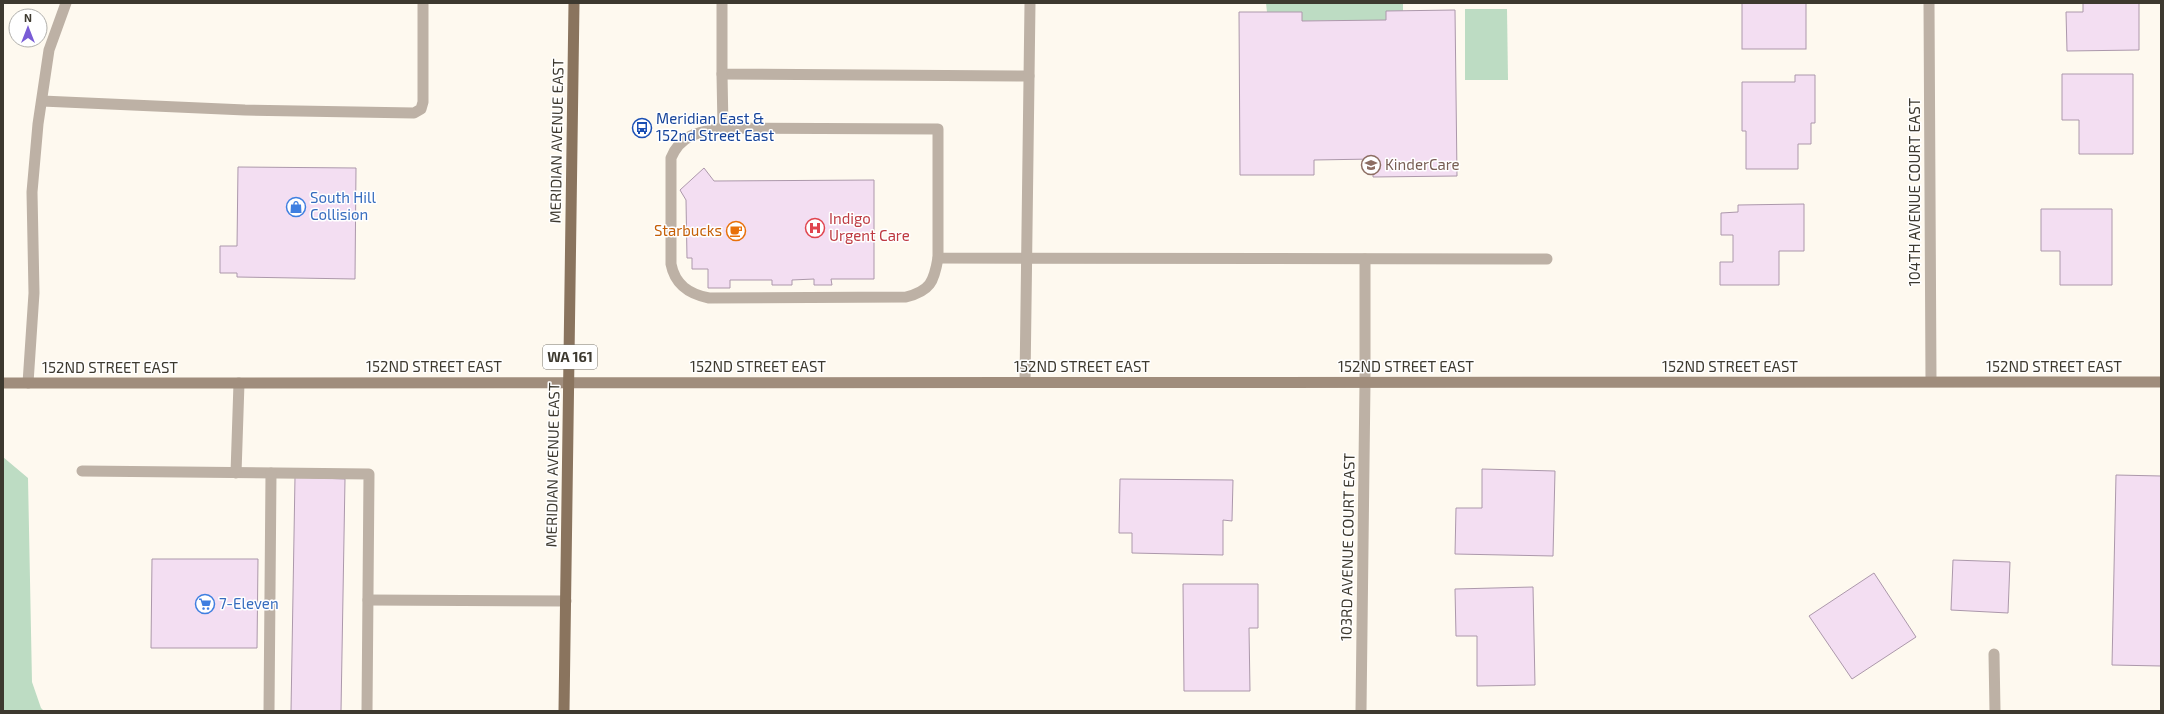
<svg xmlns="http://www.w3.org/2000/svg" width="2164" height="714" font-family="'Exo 2',sans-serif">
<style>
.green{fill:#bddcc3}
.building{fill:#f3def2;stroke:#ac98ab}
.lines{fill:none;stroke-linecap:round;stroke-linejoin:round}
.service{stroke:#bdb1a5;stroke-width:11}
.minor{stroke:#bdb1a5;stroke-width:11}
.secondary{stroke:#a08d7c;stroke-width:11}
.primary{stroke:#8a745e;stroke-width:11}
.labels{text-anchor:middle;stroke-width:3;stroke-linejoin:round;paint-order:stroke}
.shield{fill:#fff;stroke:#77746d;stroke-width:1}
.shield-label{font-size:14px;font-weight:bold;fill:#3d392f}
.transit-label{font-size:15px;fill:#164399;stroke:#fff;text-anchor:start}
.street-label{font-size:15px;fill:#3d392f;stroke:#fff}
.education-label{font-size:15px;fill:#785e54;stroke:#fff;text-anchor:start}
.shop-label{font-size:15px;fill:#366cbe;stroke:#fff;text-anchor:start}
.health-label{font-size:15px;fill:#be3a42;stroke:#fff;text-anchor:start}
.food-label{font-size:15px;fill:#c56008;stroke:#fff;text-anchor:end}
</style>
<rect width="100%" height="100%" fill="#fef9ef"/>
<!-- green -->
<g class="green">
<path d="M1266,3H1403V11H1386V20L1302,21L1267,12Z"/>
<path d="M1465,9H1507L1508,80H1465Z"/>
<path d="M3,457L28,478L32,682L41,708L44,711H3Z"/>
</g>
<!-- building -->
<g class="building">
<rect x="1742" y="3" width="64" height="46"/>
<path d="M2083,3H2139V50L2067,51L2066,12H2083Z"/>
<path d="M1455,10L1457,176L1373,177V159L1314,160V175H1240L1239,12H1302V21L1386,20V11Z"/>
<path d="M2062,74H2133V154H2079V120H2062Z"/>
<path d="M1795,75H1815V123H1811V144H1798V169H1746V131H1742V82H1795Z"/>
<path d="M238,167L356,168L355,279L237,277V273H220V246H237Z"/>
<path d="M704,168L714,181L874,180V279H831L832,285H814V279L792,280V285H772V280H730V288H708V269H692V258H687L686,200L680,190Z"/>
<path d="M1804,204V251H1779V285H1720V262H1733V235H1721V213L1738,212V205Z"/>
<path d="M2041,209H2112V285H2060V251H2041Z"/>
<path d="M1482,469L1555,471L1553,556L1455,554L1456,508H1482Z"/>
<path d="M2116,475L2161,476V666L2112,665Z"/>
<path d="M295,477L345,479L341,711H291Z"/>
<path d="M1120,479L1233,480L1232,521L1223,520V555L1132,553V533H1119Z"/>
<path d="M152,559H258L257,648H151Z"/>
<path d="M1953,560L2010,562L2008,613L1951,610Z"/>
<path d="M1874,573L1916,637L1852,679L1809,616Z"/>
<path d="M1183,584H1258V628H1249L1250,691H1184Z"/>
<path d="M1533,587L1535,685L1477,686V636H1456L1455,589Z"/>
</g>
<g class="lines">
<!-- service -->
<g class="service">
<path d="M722,3V74L1029,76"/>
<path d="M722,74L723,128L938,129V258L1547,259"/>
<path d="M42,101L245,110L414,113L421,109L423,102V3"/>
<path d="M723,128C699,132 681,134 671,158V264C675,285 689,294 709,298L906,297C930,291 934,282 938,258"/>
<path d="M1365,259V382"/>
<path d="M1025,382L1030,3"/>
<path d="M28,383L34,293L32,192L38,124L49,50L66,3"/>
<path d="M82,471L369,474L367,711"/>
<path d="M236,473L239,383"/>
<path d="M368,600L566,601"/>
<path d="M1994,654L1995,711"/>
<path d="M269,711L271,473"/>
</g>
<!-- minor -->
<g class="minor">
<path d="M1929,3L1931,381"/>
<path d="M1361,711L1365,382"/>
</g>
<!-- secondary -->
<path class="secondary" d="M3,383L2161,382"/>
<!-- primary -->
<path class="primary" d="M564,711L574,3"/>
</g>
<!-- icons -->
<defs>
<g id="bus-ring" transform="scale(1)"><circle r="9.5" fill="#fff" stroke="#1a4fb4" stroke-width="1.5"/><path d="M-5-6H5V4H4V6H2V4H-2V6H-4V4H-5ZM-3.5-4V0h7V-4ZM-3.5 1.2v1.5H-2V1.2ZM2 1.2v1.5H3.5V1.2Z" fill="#1a4fb4"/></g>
<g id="school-ring" transform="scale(1)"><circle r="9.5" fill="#fff" stroke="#8d6e63" stroke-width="1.5"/><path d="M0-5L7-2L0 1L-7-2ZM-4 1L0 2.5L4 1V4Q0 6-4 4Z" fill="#8d6e63"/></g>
<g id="shop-ring" transform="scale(1)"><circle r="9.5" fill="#fff" stroke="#3f7fe0" stroke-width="1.5"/><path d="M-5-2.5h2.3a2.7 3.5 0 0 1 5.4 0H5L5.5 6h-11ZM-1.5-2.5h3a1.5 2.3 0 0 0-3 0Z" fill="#3f7fe0"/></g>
<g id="hospital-ring" transform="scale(1)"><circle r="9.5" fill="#fff" stroke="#e0444e" stroke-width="1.5"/><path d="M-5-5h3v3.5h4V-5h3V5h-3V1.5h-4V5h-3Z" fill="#e0444e"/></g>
<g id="cafe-ring" transform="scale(1)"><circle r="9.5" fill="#fff" stroke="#e8710a" stroke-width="1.5"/><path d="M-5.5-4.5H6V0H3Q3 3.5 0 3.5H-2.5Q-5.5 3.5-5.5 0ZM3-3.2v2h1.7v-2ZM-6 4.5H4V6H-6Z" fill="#e8710a"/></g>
<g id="supermarket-ring" transform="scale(1)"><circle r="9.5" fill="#fff" stroke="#3f7fe0" stroke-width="1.5"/><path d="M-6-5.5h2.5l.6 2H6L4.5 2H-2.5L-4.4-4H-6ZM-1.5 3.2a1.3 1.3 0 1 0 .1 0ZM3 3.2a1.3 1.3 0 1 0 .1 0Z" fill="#3f7fe0"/></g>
</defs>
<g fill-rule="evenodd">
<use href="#bus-ring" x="642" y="128"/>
<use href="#school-ring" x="1371" y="165"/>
<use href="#shop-ring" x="296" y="207"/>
<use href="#hospital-ring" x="815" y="228"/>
<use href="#cafe-ring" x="736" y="231"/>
<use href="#supermarket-ring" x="205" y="604"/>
</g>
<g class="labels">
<!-- shield labels -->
<rect class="shield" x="543" y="345" width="54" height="24" rx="3"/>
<g class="shield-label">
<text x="570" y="362">WA 161</text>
</g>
<!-- transit labels -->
<g class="transit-label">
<text x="656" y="124">Meridian East &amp;<tspan x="656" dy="17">152nd Street East</tspan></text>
</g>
<!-- street labels -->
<g class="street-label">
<text transform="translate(557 141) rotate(-89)" y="5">MERIDIAN AVENUE EAST</text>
<text transform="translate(1915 192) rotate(-90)" y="5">104TH AVENUE COURT EAST</text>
<text x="434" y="372">152ND STREET EAST</text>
<text x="758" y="372">152ND STREET EAST</text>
<text x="1082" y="372">152ND STREET EAST</text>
<text x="1406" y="372">152ND STREET EAST</text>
<text x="1730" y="372">152ND STREET EAST</text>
<text x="2054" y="372">152ND STREET EAST</text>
<text x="110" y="373">152ND STREET EAST</text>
<text transform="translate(553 465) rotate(-89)" y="5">MERIDIAN AVENUE EAST</text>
<text transform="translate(1348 547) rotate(-89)" y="5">103RD AVENUE COURT EAST</text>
</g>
<!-- education labels -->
<g class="education-label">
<text x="1385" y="170">KinderCare</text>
</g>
<!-- shop labels -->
<g class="shop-label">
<text x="310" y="203">South Hill<tspan x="310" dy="17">Collision</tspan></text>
<text x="219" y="609">7-Eleven</text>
</g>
<!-- health labels -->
<g class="health-label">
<text x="829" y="224">Indigo<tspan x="829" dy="17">Urgent Care</tspan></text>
</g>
<!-- food labels -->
<g class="food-label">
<text x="722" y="236">Starbucks</text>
</g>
</g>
<!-- border -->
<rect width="2164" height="714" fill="none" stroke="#3d392f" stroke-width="8"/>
<!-- north arrow -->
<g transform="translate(28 28)"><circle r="19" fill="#ffffff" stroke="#b1b0ac"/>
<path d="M0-3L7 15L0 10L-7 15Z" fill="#795cd6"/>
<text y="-6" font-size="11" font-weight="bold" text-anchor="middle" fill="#3d392f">N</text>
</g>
</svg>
